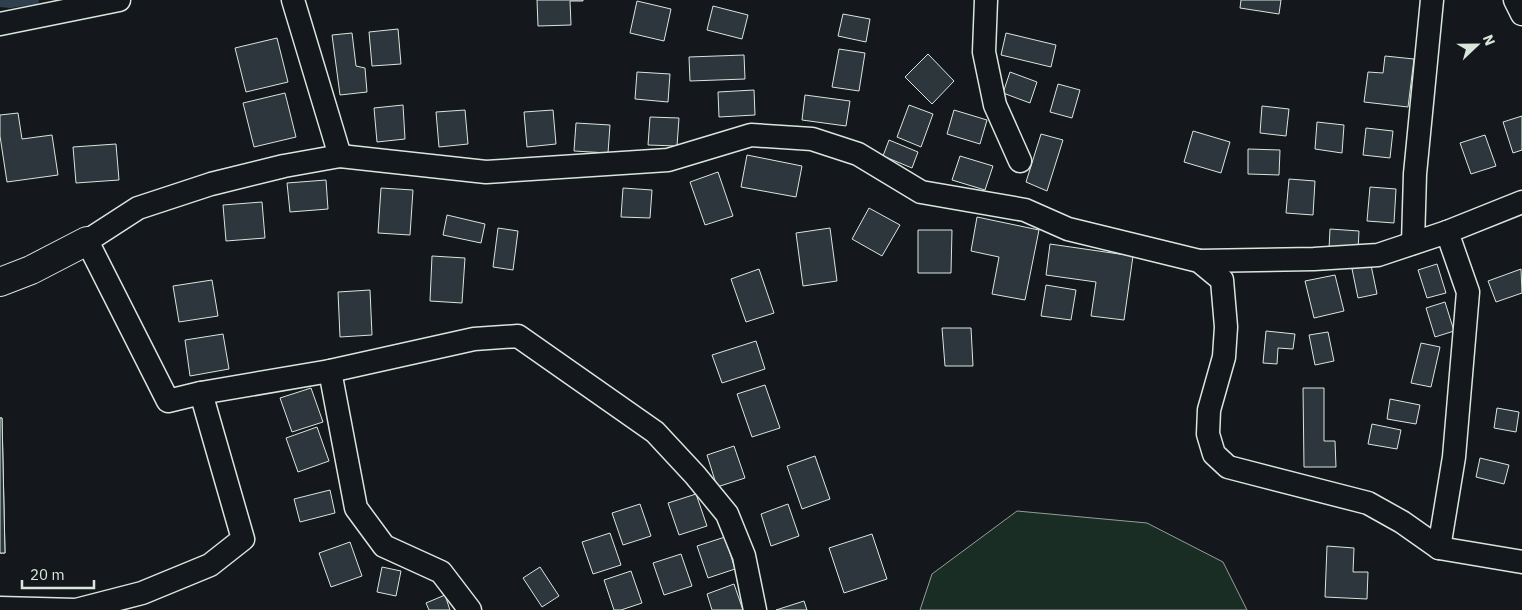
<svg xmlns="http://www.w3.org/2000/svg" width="1522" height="610" font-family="'IBM Plex Sans',sans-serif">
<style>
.green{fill:#1a2d24;stroke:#939e99}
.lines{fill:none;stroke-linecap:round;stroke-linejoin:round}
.stream{stroke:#2f3f4d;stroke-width:8}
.building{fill:#2c363c;stroke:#d8e6dc}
.minor-casing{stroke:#d8e6dc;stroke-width:25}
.tertiary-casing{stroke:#d8e6dc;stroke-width:30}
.minor{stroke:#14181c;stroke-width:22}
.tertiary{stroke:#14181c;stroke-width:28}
</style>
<rect width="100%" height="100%" fill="#14181c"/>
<!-- green -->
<path class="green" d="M1017,511L1147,523L1223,562L1247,610H920L932,574Z"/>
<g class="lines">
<!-- stream -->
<path class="stream" d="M0,3L10,4L35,0"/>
</g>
<!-- building -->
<g class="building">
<path d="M537,0H583V1H570L571,25L538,26Z"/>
<path d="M1241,0H1281L1279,14L1240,8Z"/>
<path d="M637,1L671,9L664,41L630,33Z"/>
<path d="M713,6L748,15L742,39L707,30Z"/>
<path d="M843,14L870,19L866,42L838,36Z"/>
<path d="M398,29L401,64L372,66L369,32Z"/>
<path d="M352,33L356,66L365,68L367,92L340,95L332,35Z"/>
<path d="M1006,33L1056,45L1051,67L1001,55Z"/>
<path d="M277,38L288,82L246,92L235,48Z"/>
<path d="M839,49L865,53L859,91L832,87Z"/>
<path d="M928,54L954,81L932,104L905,77Z"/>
<path d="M744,55L745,79L690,81L689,57Z"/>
<path d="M1385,56L1414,59L1408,107L1364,102L1368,72L1383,73Z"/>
<path d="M637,72L670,74L668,102L635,99Z"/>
<path d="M1010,72L1037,82L1030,103L1003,93Z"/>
<path d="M1058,84L1080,90L1072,118L1050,112Z"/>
<path d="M754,90L755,115L719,117L718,92Z"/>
<path d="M285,93L296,137L254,147L243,103Z"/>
<path d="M805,95L850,101L846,126L802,120Z"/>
<path d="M403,105L405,139L377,142L374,108Z"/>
<path d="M909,105L933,114L921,147L897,137Z"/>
<path d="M1262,106L1289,109L1286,136L1260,133Z"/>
<path d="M465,110L468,144L439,147L436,112Z"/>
<path d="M553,110L556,144L527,147L524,112Z"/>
<path d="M954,110L987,120L980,144L947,134Z"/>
<path d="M18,113L22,139L52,135L58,175L7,182L0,136V115Z"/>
<path d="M1522,116V150L1513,153L1503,122Z"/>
<path d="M650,117L679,118L677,146L648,145Z"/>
<path d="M1317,122L1344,125L1342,153L1315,149Z"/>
<path d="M576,123L610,125L608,153L574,151Z"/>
<path d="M1366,128L1393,131L1390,158L1363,155Z"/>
<path d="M1193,131L1230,142L1221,173L1184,162Z"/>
<path d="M1041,134L1063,140L1047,191L1026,182Z"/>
<path d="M1485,135L1496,166L1471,174L1460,143Z"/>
<path d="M889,140L918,152L912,168L883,156Z"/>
<path d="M116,144L119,180L76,183L73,147Z"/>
<path d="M1248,149L1280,150L1279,175L1248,174Z"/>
<path d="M747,155L802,166L796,197L741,187Z"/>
<path d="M960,156L993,166L985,190L952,180Z"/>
<path d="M718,172L733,216L705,225L690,182Z"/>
<path d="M1289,179L1315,181L1313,215L1286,213Z"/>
<path d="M326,180L328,209L290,212L287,183Z"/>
<path d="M1370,187L1396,189L1394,223L1367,221Z"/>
<path d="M381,188L413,190L410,235L378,233Z"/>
<path d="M623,188L652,190L650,218L621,217Z"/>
<path d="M262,202L265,238L226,241L223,205Z"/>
<path d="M869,208L900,225L882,256L852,239Z"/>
<path d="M447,215L485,224L481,243L443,235Z"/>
<path d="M977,217L1039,230L1025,300L992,294L999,257L971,251Z"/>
<path d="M498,228L518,231L513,270L493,267Z"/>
<path d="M830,228L837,281L803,286L796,233Z"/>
<path d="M1330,229L1359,231L1358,251L1329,249Z"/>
<path d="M918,230H952L951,273H918Z"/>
<path d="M1050,244L1133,256L1124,320L1091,316L1096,282L1046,275Z"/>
<path d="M432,256L465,258L462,303L430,301Z"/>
<path d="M1437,264L1446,293L1427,298L1418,270Z"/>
<path d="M1371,265L1377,294L1358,298L1352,269Z"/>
<path d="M759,269L774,313L746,322L731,279Z"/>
<path d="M1521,269L1522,293L1496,302L1488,281Z"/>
<path d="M1335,275L1344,311L1314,318L1305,281Z"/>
<path d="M212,280L218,316L179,322L173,286Z"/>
<path d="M1046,285L1076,290L1071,320L1041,316Z"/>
<path d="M370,290L372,335L340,337L338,292Z"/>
<path d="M1445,302L1454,331L1435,337L1426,308Z"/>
<path d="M942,328H971L973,366H945Z"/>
<path d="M1266,331L1295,334L1293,349L1278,348L1277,364L1263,363Z"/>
<path d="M1328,332L1334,361L1315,365L1309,335Z"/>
<path d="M223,334L229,369L190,376L185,340Z"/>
<path d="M756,341L765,369L722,383L712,355Z"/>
<path d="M1421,343L1440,347L1431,387L1411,383Z"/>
<path d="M765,385L780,428L752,437L737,394Z"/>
<path d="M311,388L323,422L292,432L280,398Z"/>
<path d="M1303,388H1324V441H1335L1336,467H1304Z"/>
<path d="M1390,399L1420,405L1416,424L1387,419Z"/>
<path d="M1497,408L1519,412L1516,432L1494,428Z"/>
<path d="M0,418H2L5,553H0Z"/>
<path d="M0,418H2L5,553H0Z"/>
<path d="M1372,424L1401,430L1397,449L1368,444Z"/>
<path d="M317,427L329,461L298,472L286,438Z"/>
<path d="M734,446L745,478L717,487L707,455Z"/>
<path d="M815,456L830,499L802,509L787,466Z"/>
<path d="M1480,458L1509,465L1504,484L1476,477Z"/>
<path d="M330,490L335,513L300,522L294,499Z"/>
<path d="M696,494L707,526L679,535L668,503Z"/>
<path d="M640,504L651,536L623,545L612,513Z"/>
<path d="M788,504L799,536L771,546L761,514Z"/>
<path d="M610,533L621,565L593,574L582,542Z"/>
<path d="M872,534L887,579L844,593L829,548Z"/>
<path d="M725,537L735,569L708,578L697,546Z"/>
<path d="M350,542L362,576L331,587L319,553Z"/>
<path d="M1327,546L1354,548L1353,572H1368L1367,599L1325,597Z"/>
<path d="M681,554L692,586L664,595L653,563Z"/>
<path d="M382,567L401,571L396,596L377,592Z"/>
<path d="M540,567L559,596L542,607L523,578Z"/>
<path d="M631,571L642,603L621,610H614L604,580Z"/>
<path d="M734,584L743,610H712L707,594Z"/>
<path d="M445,595L450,610H429L426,603Z"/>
<path d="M804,601L807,610H776Z"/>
</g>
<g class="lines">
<!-- minor casing -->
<g class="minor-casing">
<g id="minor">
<path d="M293,0L340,156"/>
<path d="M986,0L984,52L995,105L1020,161"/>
<path d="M1515,0L1522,14"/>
<path d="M0,24L119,0"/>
<path d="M1413,243L1415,174L1432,0"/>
<path d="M1199,261L1314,259L1378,255L1447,232L1522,202"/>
<path d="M330,371L356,508L384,546L441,572L470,610"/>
<path d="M1439,548L1454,457L1468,292L1447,232"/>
<path d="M0,608L76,610L142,593L210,565L243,539L201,393"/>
<path d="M755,610L744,556L727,514L695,475L655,432L518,336L474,339L330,371L201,393L168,401L87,241L138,208L211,184L284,166L340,156L486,172L668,160L751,135L812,139L858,154L921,192L1025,210L1068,229L1199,261L1222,280L1226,327L1224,357L1209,410L1208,434L1214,454L1228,467L1368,503L1402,522L1439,548L1522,562"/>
</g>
</g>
<!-- tertiary casing -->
<g class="tertiary-casing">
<path id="tertiary" d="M0,282L31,270L87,241"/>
</g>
<!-- minor -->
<use href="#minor" class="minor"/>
<!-- tertiary -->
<use href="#tertiary" class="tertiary"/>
</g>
<!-- north arrow -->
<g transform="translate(1477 45) rotate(68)" stroke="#14181c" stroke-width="4" paint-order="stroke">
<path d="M0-4L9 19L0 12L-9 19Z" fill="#d8e6dc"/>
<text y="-8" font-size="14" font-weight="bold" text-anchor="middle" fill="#d8e6dc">N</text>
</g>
<!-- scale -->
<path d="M22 580v8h72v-8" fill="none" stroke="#d8e6dc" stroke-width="2.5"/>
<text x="30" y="580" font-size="15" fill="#d8e6dc" stroke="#14181c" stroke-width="4" paint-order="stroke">20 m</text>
</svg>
